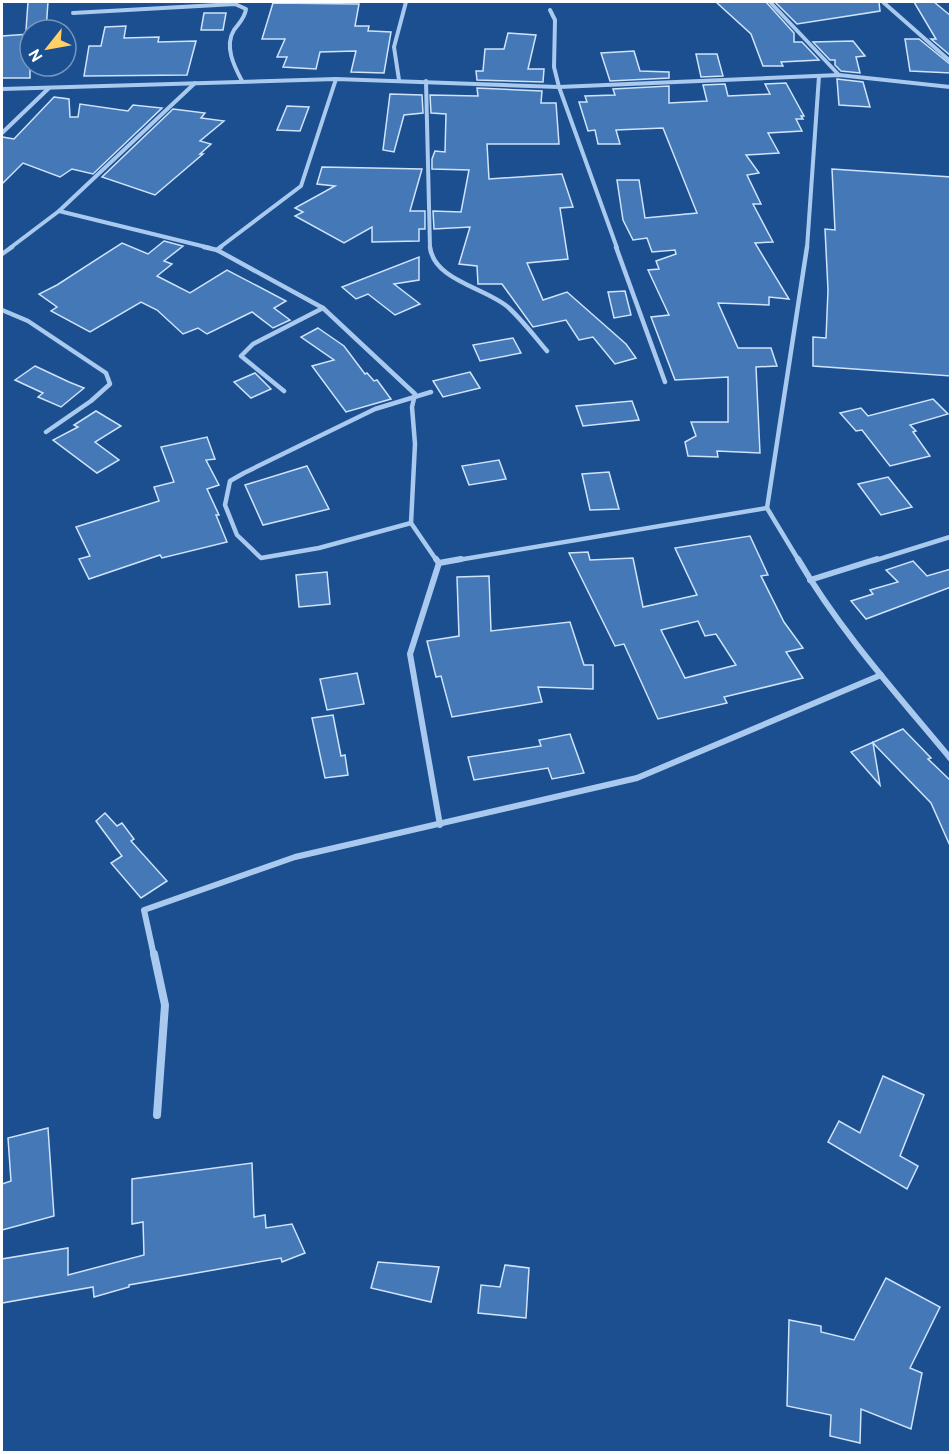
<svg xmlns="http://www.w3.org/2000/svg" width="952" height="1454" font-family="Overpass,sans-serif">
<style>
.building{fill:#4478b7;stroke:#cfe3fa;stroke-width:1.5;fill-rule:evenodd}
.lines{fill:none;stroke-linecap:round;stroke-linejoin:round}
.minor-far3{stroke:#a9c9ee;stroke-width:4}
.minor-far2{stroke:#a9c9ee;stroke-width:4.5}
.minor-far1{stroke:#a9c9ee;stroke-width:6}
.minor{stroke:#a9c9ee;stroke-width:8}
</style>
<rect width="100%" height="100%" fill="#1b4f8f"/>
<!-- building -->
<g class="building">
<path d="M28,2H48L46,30H26Z"/>
<path d="M716,2H766L794,33V42H802L819,60L781,62L783,66H763L751,34Z"/>
<path d="M775,2H879L880,11L797,24Z"/>
<path d="M914,2H934L951,16V56L931,39H936Z"/>
<path d="M273,3L359,4L355,26H369L368,31H371L391,32L384,73L351,72L356,51L320,52L316,69L283,67L287,57H277L285,39H262Z"/>
<path d="M204,13H226L223,30H201Z"/>
<path d="M126,26L124,38L159,37L158,42L196,41L187,75L84,76L89,46H101L105,27Z"/>
<path d="M508,33L536,35L528,69H544L543,82L477,80L476,71H483L485,49H504Z"/>
<path d="M30,34V78H2V36Z"/>
<path d="M905,39H919L951,65V73L910,71Z"/>
<path d="M853,41L865,56L856,57L860,73L841,71L835,65V60H830L813,42Z"/>
<path d="M634,51L640,71L669,72V78L610,81L601,53Z"/>
<path d="M696,54H717L723,76L701,77Z"/>
<path d="M837,79L863,82L870,107L839,105Z"/>
<path d="M786,83L804,116H801L803,119H796L802,131L768,133L779,153L746,155L759,173L747,175L761,204H753L773,242L755,243L789,299L769,297V305L718,303L738,348H771L777,366L756,367L760,453L717,451L718,457L688,456L685,442L696,436L691,422H728V377L675,380L651,317L669,315L648,270L659,269L656,261L676,254L675,250L652,252L647,238L633,240L623,220L617,180H639L645,218L697,213L663,128L616,130L620,144H598L595,130L588,131L579,102H587L585,96L615,95L613,89L669,86V103L707,101L703,85L725,84L728,96L770,94L765,84Z"/>
<path d="M477,88L542,91L541,103H556L559,144H487L489,179L562,174L573,207L560,208L568,259L527,263L543,300L567,292L626,344L636,358L615,364L593,337L579,340L566,320L533,327L502,284H478L477,266L459,264L470,227L434,229L433,211L461,212L469,170L432,169V159L435,151L445,152L446,114L431,113L430,95L478,96Z"/>
<path d="M390,94L422,95L423,113L404,115L394,152L383,150Z"/>
<path d="M54,97L69,99L70,117H78L80,104L128,111L133,105L162,108L93,174L72,169L60,177L23,163L2,184V137L14,139Z"/>
<path d="M287,106L309,107L300,131L277,130Z"/>
<path d="M173,109L205,113L201,118L224,121L200,141L211,144L200,154H203L155,195L102,177Z"/>
<path d="M322,167L422,169L410,211H425V229H419V241L372,242V227L344,243L295,216L303,212L295,208L335,186L317,184Z"/>
<path d="M832,169L951,177V376L813,366V337L826,338L828,290L825,229L835,230Z"/>
<path d="M164,241L183,246L164,261L172,264L157,276L190,293L227,270L286,301L274,308L290,320L273,328L252,312L207,334L198,328L183,334L157,310L141,302L90,332L51,311L57,307L39,294L57,285L122,243L148,254Z"/>
<path d="M419,257V280L394,284L420,304L395,315L368,294L356,299L342,287Z"/>
<path d="M625,291L631,315L614,318L608,292Z"/>
<path d="M318,328L344,346L365,374L367,373L374,381L377,380L391,399L346,412L312,366L334,360L301,337Z"/>
<path d="M513,338L521,353L480,361L473,345Z"/>
<path d="M35,366L69,382L84,388L61,407L38,397L43,393L15,380Z"/>
<path d="M470,372L480,388L443,397L433,381Z"/>
<path d="M255,373L271,389L251,398L234,382Z"/>
<path d="M933,399L948,414L910,425L916,431L913,432L930,456L890,466L862,430L856,431L840,413L861,408L868,416Z"/>
<path d="M632,401L639,420L583,426L576,406Z"/>
<path d="M96,411L121,426L95,442L119,460L97,473L53,440L78,427L74,425Z"/>
<path d="M207,437L215,459L206,460L219,485L207,489L219,515H216L227,542L162,558L160,555L89,579L79,559L90,556L76,527L159,501L154,487L174,482L161,447Z"/>
<path d="M499,460L506,479L469,485L462,466Z"/>
<path d="M307,466L329,509L263,525L245,485Z"/>
<path d="M609,472L619,509L590,510L582,474Z"/>
<path d="M888,477L912,507L881,515L858,484Z"/>
<path d="M750,536L768,575L761,576L784,622L803,648L786,652L803,678L724,697L727,703L658,719L624,644L615,646L569,553L588,552L590,560L633,558L643,607L697,595L675,548ZM698,621L705,636L716,634L736,665L685,678L661,630Z"/>
<path d="M913,561L927,576L951,569V587L866,619L851,601L873,594L870,590L898,582L886,570Z"/>
<path d="M327,572L330,604L299,607L296,575Z"/>
<path d="M489,576L491,631L570,622L584,665H593V689L538,687L542,702L452,717L441,676L436,677L427,641L459,636L457,577Z"/>
<path d="M357,673L364,704L327,710L320,679Z"/>
<path d="M333,715L341,756L345,755L348,775L325,778L312,718Z"/>
<path d="M903,729L931,758L928,759L951,781V848L931,803L873,743L880,785L851,752Z"/>
<path d="M570,734L584,773L552,779L548,768L474,780L468,757L541,746L539,740Z"/>
<path d="M105,813L117,826L122,823L134,839L131,841L167,881L141,898L111,863L122,856L96,821Z"/>
<path d="M883,1076L924,1095L900,1156L918,1166L907,1189L828,1142L839,1121L860,1133Z"/>
<path d="M48,1128L54,1216L2,1230V1184L11,1181L8,1138Z"/>
<path d="M252,1163L254,1217L265,1215L266,1228L292,1224L305,1253L282,1262L281,1258L129,1285V1287L94,1297L93,1287L2,1303V1259L68,1248V1275L144,1255L143,1222L132,1224V1179Z"/>
<path d="M378,1262L439,1267L431,1302L371,1288Z"/>
<path d="M505,1265L529,1268L526,1318L478,1313L481,1285L500,1287Z"/>
<path d="M886,1278L940,1307L910,1368L922,1373L911,1429L861,1409L860,1443L830,1436L831,1415L787,1406L789,1320L821,1326V1332L854,1340Z"/>
</g>
<g class="lines">
<!-- minor-far3 -->
<g class="minor-far3">
<path d="M770,2L839,75"/>
<path d="M883,2L950,61"/>
<path d="M550,10L555,20L554,67L559,87L617,248"/>
<path d="M73,13L235,4L246,9C245,18 239,23 234,30C224,46 234,66 242,81"/>
<path d="M399,80L394,47L406,2"/>
<path d="M426,81L430,248"/>
<path d="M2,89L336,79L559,87L839,75L950,87"/>
<path d="M2,133L49,88"/>
<path d="M59,211L210,248"/>
<path d="M10,248L59,211L195,83"/>
<path d="M219,248L301,186L336,79"/>
<path d="M807,248L819,76"/>
</g>
<!-- minor-far2 -->
<g class="minor-far2">
<path d="M204,247L217,250L323,308L415,394L412,407L415,444L411,523L437,561"/>
<path d="M430,247C434,281 487,288 509,308C523,321 535,337 547,351"/>
<path d="M616,247L665,382"/>
<path d="M217,250L221,247"/>
<path d="M2,254L12,247"/>
<path d="M2,310L28,321L106,373L110,384L91,401L46,432"/>
<path d="M284,391L241,356L253,344L323,308"/>
<path d="M411,523L319,548L261,558L237,535L225,505L230,481L244,473L375,409L431,392"/>
<path d="M452,561L767,508"/>
<path d="M799,561L767,508L807,247"/>
<path d="M873,561L950,537"/>
</g>
<!-- minor-far1 -->
<g class="minor-far1">
<path d="M436,559L439,563"/>
<path d="M798,559C840,631 897,694 950,758"/>
<path d="M439,563L461,559"/>
<path d="M439,563L410,654L440,825"/>
<path d="M810,580L877,559"/>
<path d="M154,956L144,910L295,857L637,778L881,675"/>
</g>
<!-- minor -->
<path class="minor" d="M154,954L165,1005L157,1115"/>
</g>
<!-- border -->
<rect width="952" height="1454" fill="none" stroke="#ffffff" stroke-width="6"/>
<!-- north arrow -->
<g transform="translate(48 48) rotate(239)"><circle r="28" fill="#1b4f8f" stroke="#7695bc" stroke-width="1.5"/>
<path d="M0-4.5L10 22L0 15L-10 22Z" fill="#ffd166"/>
<text y="-9" font-size="16" font-weight="bold" text-anchor="middle" fill="#ffffff">N</text>
</g>
</svg>
